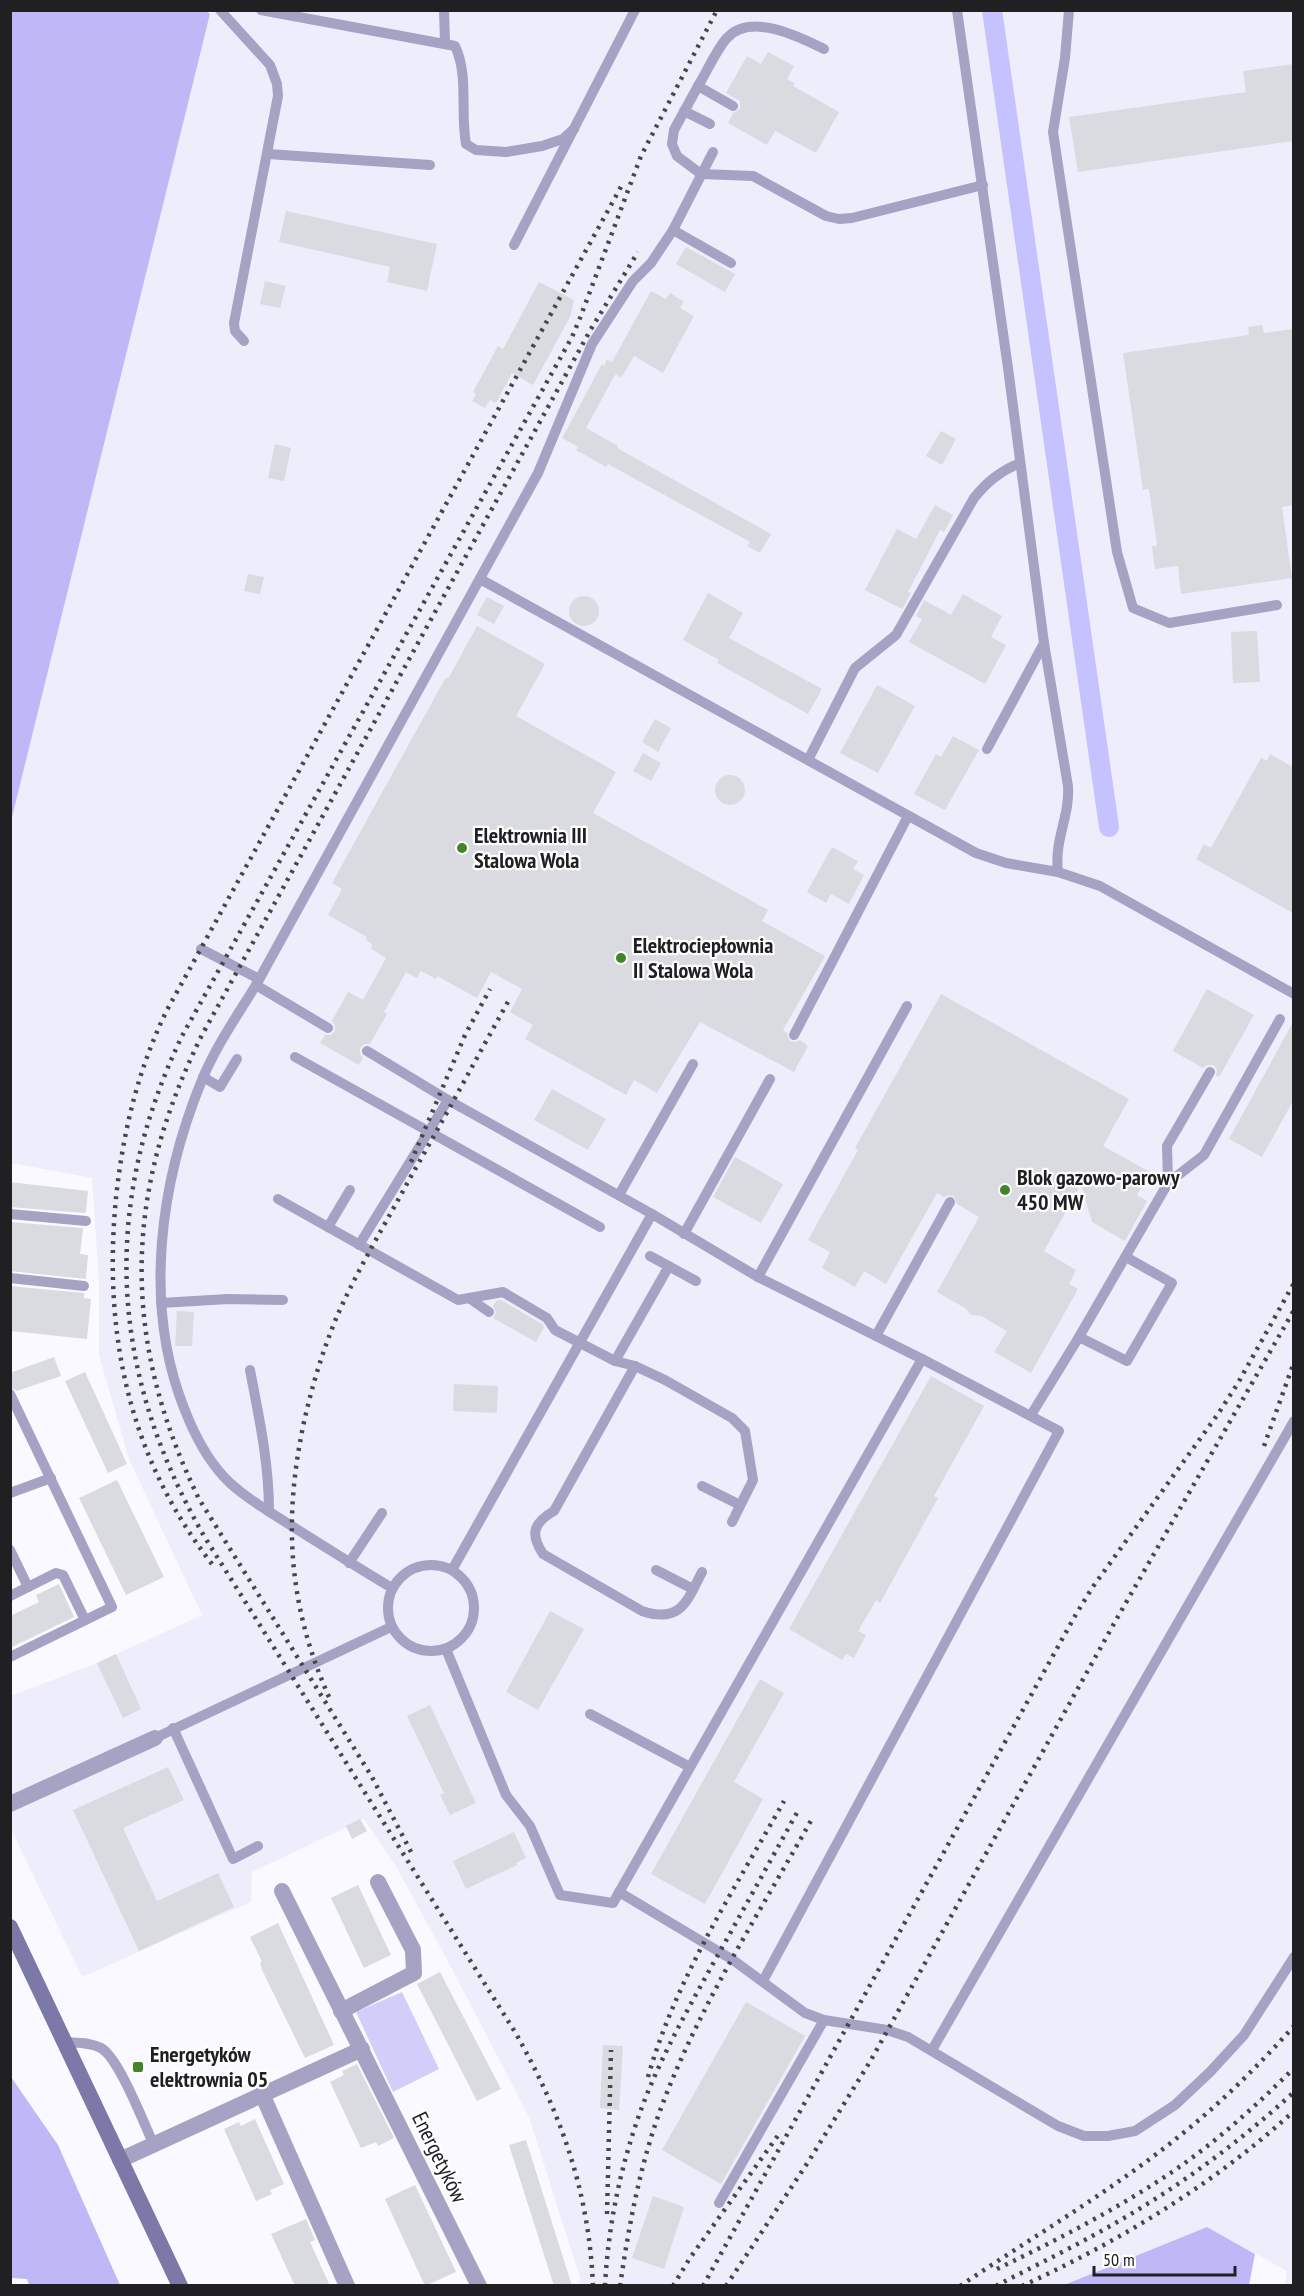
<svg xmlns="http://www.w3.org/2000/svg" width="1304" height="2296" font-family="'PT Sans Narrow',sans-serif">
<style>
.built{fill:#eeedfc}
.green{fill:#d1cef9}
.forest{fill:#beb8f6}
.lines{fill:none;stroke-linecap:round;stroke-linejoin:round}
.canal{stroke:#c6c1ff;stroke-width:20}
.building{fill:#dadae1}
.service{stroke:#a5a2c4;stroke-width:10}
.minor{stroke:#a5a2c4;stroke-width:16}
.secondary{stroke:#7c78a8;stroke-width:16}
.rail{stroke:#47474a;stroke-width:4.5;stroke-dasharray:3 6;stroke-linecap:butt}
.poi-dot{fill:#428528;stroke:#fff;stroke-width:2}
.labels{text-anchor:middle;stroke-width:4.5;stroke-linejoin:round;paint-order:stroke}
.poi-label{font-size:22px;font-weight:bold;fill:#202023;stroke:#fff;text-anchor:start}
.street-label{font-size:22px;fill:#202023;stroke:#fff}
</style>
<rect width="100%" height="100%" fill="#f9f9ff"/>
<!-- built -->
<path class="built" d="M211,11H1293V2285H1285L1287,2271L1207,2227L1063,2285H579L580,2278L529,2117L451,1967L397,1868L364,1819L252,1872L251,1902L82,1977L11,1829V1696L97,1663L202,1615L129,1459L99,1355V1281L92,1178L11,1163L10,822L45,679L36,663L54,646L119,374Z"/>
<!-- green -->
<path class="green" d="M402,1992L439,2069L393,2092L356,2012Z"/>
<!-- forest -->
<g class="forest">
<path d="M11,10H206L210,14L11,821Z"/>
<path d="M11,2077L58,2145L120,2285H29L27,2279L11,2278Z"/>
<path d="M1207,2227L1255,2254L1249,2285H1064Z"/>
</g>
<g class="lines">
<!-- canal -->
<path class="canal" d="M992,10L1109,827"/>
</g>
<!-- building -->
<g class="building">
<path d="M768,52L794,66L787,79L795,83L793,86L839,112L816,153L775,131L767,145L728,123L733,113L740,109V101L726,93L747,56L761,64Z"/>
<path d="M1293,64V141L1078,172L1069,117L1246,92L1243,71Z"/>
<path d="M286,211L437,244L427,291L387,282L390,267L279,242Z"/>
<path d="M686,247L735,274L725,292L676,264Z"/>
<path d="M265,281L286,286L280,308L260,304Z"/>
<path d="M539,282L574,300L570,317L533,385L512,373L496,403L490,400L485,408L472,401L476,394L473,392L498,346L503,349Z"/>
<path d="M651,291L666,299L670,293L684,302L680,308L694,316L663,373L634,356L621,378L616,374L611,382L586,428L618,446L617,448L771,534L760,553L747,546L750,542L608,464L606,467L576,450L578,447L562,438L602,364L604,366L607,359L612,362Z"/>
<path d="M1262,325L1264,333L1293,329V505L1282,507L1292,578L1181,594L1178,566L1155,569L1152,546H1157L1149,489L1143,490L1123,353L1249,335L1248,327Z"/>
<path d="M941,431L956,439L942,465L926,456Z"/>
<path d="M275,444L291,448L284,481L268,478Z"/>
<path d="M935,505L953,515L944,532L940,530L908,592L911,593L902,609L865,590L897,529L916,539Z"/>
<path d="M248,574L264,577L260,594L244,591Z"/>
<path d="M708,593L743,613L729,638L822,689L808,714L717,663L719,660L683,640Z"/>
<path d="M963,594L1002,616L991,637L1006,645L985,684L909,642L922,619L916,616L924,600L951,615Z"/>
<circle cx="584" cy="611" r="15"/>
<path d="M487,597L504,606L494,624L477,615Z"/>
<path d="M477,626L545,664L516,716L616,772L593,813L768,910L762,921L825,956L783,1030L787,1033L790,1041L795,1042L800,1040L808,1046L794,1072L700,1022L657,1093L634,1080L626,1095L525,1039L533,1025L510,1012L522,989L491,972L477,998L437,976L436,979L421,971L417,978L406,972L384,1012L387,1014L370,1044H364L360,1048V1054L363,1058L359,1065L320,1043L325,1035H331L335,1031V1025L332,1021L348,992L363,1000L386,958L370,948L373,945L366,940L367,937L328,915L342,889L332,883L446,677L448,679Z"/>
<path d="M1257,631L1260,682L1233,683L1231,632Z"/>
<path d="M877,685L915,706L878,773L840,753Z"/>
<path d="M655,719L671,728L658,752L642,742Z"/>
<path d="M953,736L979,750L945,810L914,794L936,754L941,757Z"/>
<path d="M643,753L661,763L651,781L633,771Z"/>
<path d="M1270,754L1293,767V913L1196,859L1204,844L1211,848L1261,758L1267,761Z"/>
<circle cx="730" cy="790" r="15"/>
<path d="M832,847L858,861L853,869L864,875L849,904L831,894L826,903L807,892Z"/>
<path d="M1207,989L1254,1015L1219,1077L1216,1076L1217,1069L1213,1065H1207L1203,1068L1173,1051Z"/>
<path d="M941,994L1129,1099L1103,1146L1150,1172L1137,1195L1147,1201L1125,1241L1092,1222L1081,1184L1044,1251L1076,1270L1069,1284L1078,1289L1031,1373L994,1352L1007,1331L981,1316L971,1315L965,1308L937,1292L979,1217L957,1204L954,1196L949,1195L944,1197L937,1193L886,1284L864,1271L855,1287L822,1268L830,1252L808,1240L858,1150L855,1148Z"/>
<path d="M1293,1022V1101L1262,1157L1229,1139Z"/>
<path d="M552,1089L606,1119L588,1150L534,1120Z"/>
<path d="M735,1157L783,1184L761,1223L713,1197Z"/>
<path d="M10,1182L88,1191L86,1212L84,1213L10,1207Z"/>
<path d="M10,1222L83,1228L80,1254L88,1255L86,1279L10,1271Z"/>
<path d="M10,1286L84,1293V1298L91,1299L87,1339L10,1331Z"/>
<path d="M501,1300L542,1324L544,1327L536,1342L493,1318L496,1312L493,1306L496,1301Z"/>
<path d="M177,1311L194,1312L192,1346H175Z"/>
<path d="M54,1357L61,1376L17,1391L10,1387V1373Z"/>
<path d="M85,1372L127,1464L108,1473L65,1381Z"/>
<path d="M931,1376L984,1406L934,1496L938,1498L880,1603L876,1600L858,1631L866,1635L854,1658L846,1654L842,1660L789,1629Z"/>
<path d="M454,1384L498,1386L497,1413L453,1411Z"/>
<path d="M117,1480L164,1577L126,1595L79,1498Z"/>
<path d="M59,1584L74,1617L10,1648V1616L39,1602L36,1595Z"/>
<path d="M550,1611L584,1629L538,1710L506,1692Z"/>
<path d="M116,1654L141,1709L123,1718L97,1663Z"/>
<path d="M760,1679L784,1693L734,1782L763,1799L705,1904L651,1874Z"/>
<path d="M430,1705L476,1803L450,1815L440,1795L444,1793L407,1716Z"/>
<path d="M168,1767L184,1800L123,1828L157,1901L218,1873L234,1907L139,1951L73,1810Z"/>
<path d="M360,1819L367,1831L352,1839L346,1826Z"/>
<path d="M514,1832L526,1858L516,1863L517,1865L466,1889L453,1861Z"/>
<path d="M358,1885L391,1955L364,1968L331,1898Z"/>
<path d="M278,1923L334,2045L305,2058L262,1970L260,1963L262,1962L250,1937Z"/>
<path d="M440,1972L501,2089L477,2101L417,1984Z"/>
<path d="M746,2002L805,2036L721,2184L662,2150Z"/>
<path d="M603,2045L623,2046L619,2110L600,2108Z"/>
<path d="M357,2064L394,2138L378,2146L376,2142L361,2148L330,2082L344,2075L342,2071Z"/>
<path d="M255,2119L284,2184L270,2190L272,2194L256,2201L224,2129L239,2122L241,2126Z"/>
<path d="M526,2140L572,2286H554L509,2145Z"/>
<path d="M415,2185L456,2272L425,2286L385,2199Z"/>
<path d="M653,2196L684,2207L664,2269L632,2258Z"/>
<path d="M306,2219L315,2240L310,2242L330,2286H295L271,2234Z"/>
</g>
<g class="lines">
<!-- service -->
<g class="service">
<path d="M220,10L270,65L277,84L278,96L234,323L235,331L244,341"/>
<path d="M261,10L455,46C469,75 460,112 466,144L476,150L506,152L542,146L563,139L574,129"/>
<path d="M444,10L445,43"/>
<path d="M957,10L1008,368L1044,643L1068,786C1070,817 1054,839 1058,872"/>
<path d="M1069,10L1065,58L1053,132L1117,552L1133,608L1169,623L1277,605"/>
<path d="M698,86C707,72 716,50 727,38C751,12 800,37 824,49"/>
<path d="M733,106L698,86L674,130L672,144L677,156L701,174L753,176L826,216L839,219L852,218L983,185"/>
<path d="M684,111L710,124"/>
<path d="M268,154L430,165"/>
<path d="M673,230L731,263"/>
<path d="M514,245L635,10"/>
<path d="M480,579L976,853L1006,863L1058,872L1100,886L1294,994"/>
<path d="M987,749L1044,643"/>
<path d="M808,760L855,668L896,635L974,498C987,482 1000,471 1020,463"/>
<path d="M201,949L259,979"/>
<path d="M256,985C237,1016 216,1046 202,1080C160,1182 143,1304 184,1408C194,1434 206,1458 225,1478C238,1492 253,1501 268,1511C309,1537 350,1563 392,1588"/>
<path d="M328,1028L256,985L538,473L592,344L633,281L651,263L673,230L713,152"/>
<path d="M794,1035L908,816"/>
<path d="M367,1051L448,1100L652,1214"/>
<path d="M295,1057L600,1227"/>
<path d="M203,1077L220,1087L237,1059"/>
<path d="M1168,1183L1204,1155L1280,1019"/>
<path d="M619,1195L693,1064"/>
<path d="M278,1199L458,1300L503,1292L547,1318L555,1330L615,1361L635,1366L665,1380L732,1418L745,1431L753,1480L732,1522"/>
<path d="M10,1214L86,1221"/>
<path d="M328,1227L350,1190"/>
<path d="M684,1234L770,1079"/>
<path d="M359,1245L448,1100"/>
<path d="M650,1256L696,1281"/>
<path d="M758,1277L907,1006"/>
<path d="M10,1278L84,1286"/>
<path d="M469,1298L489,1312"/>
<path d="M161,1303L228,1299L283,1300"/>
<path d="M876,1336L950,1202"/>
<path d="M1079,1337L1127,1361L1172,1283L1126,1257"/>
<path d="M615,1361L669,1266"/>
<path d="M635,1366L554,1511C533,1523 530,1534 543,1554L642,1611C681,1624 687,1601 702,1572"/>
<path d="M250,1370C259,1417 269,1463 269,1511"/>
<path d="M10,1394L112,1607L10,1657"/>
<path d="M1031,1415L1079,1337L1168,1183L1167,1146L1210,1072"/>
<path d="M702,1486L740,1505"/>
<path d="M10,1493L51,1478"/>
<path d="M10,1550L28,1587"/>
<path d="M349,1563L382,1513"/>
<circle cx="431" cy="1608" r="43"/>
<path d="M656,1570L693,1589"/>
<path d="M10,1596L56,1573L63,1575L85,1620"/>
<path d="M446,1649L506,1795L530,1826L560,1895L613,1903L922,1359L758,1277L652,1214L452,1570"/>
<path d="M590,1714L690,1767"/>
<path d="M173,1728L233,1859L258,1846"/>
<path d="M155,1738L391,1627"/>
<path d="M619,1892L733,1960L805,2013L824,2020L887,2030L908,2037L1058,2126L1084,2136H1108L1135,2131L1175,2105L1210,2072L1244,2035L1294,1957"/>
<path d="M763,1981L1059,1431L922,1359"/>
<path d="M64,2042C76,2043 90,2042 101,2048C119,2058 144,2124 154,2145"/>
<path d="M932,2050L1294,1421"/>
<path d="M719,2203L824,2020"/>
</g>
<!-- minor -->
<g class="minor">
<path d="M10,1804L155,1738"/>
<path d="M282,1891L479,2286"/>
<path d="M341,2011L414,1973L413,1950L378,1882"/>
<path d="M262,2094L347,2286"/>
<path d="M120,2160L362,2049"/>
</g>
<!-- secondary -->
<path class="secondary" d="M10,1927L180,2286"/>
<!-- rail -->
<g class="rail">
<path d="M411,1162L465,1035L490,989"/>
<path d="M1264,1446L1294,1362"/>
<path d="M212,1564C128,1456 103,1332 116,1198C123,1132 138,1069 167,1010L622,185"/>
<path d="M329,1697C288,1605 283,1520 304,1422C312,1386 323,1349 338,1314C359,1267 386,1223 410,1178C444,1119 476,1059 509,1000"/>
<path d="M411,1852L372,1777L199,1499C121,1339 123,1194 202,1035L591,329L638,252"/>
<path d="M648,2077C676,1978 734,1890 784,1801"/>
<path d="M607,2214L611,2050"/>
<path d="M997,2269C1057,2240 1117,2209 1172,2172C1216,2142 1256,2106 1294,2068"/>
<path d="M593,2286C589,2191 561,2113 515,2032L204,1536C110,1372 100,1207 182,1036L572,337L580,318L641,156L717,10"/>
<path d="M605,2286C608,2229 619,2174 637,2121C655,2068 683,2018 710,1969C740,1916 769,1863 799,1809"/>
<path d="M620,2286C629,2225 640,2165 661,2108C699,2006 760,1912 813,1817"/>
<path d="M673,2286L690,2258L779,2134"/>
<path d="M703,2286L1075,1616L1092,1588L1218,1414L1238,1383L1294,1283"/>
<path d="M726,2286L810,2159L871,2060L1116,1620L1294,1310"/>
<path d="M960,2286C1034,2236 1113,2190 1182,2134C1223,2101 1259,2065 1294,2026"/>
<path d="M996,2286C1028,2269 1062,2253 1094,2235C1166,2196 1233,2148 1294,2092"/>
<path d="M1022,2286C1120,2241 1214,2184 1294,2111"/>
</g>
</g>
<!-- markers -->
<g class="poi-dot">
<circle cx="462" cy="848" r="6"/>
<circle cx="621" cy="958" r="6"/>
<circle cx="1005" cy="1190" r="6"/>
<rect x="132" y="2061" width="12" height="12" rx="3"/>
</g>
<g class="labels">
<!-- poi labels -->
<g class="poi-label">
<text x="474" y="843">Elektrownia III<tspan x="474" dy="25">Stalowa Wola</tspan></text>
<text x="633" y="953">Elektrociepłownia<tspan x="633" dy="25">II Stalowa Wola</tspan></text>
<text x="1017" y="1185">Blok gazowo-parowy<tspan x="1017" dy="25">450 MW</tspan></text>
<text x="150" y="2062">Energetyków<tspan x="150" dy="25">elektrownia 05</tspan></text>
</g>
<!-- street labels -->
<g class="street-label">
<text transform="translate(440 2157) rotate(64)" y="8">Energetyków</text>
</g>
</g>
<!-- border -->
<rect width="1304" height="2296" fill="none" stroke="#202023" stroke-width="24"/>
<!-- scale -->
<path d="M1094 2266v9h141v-9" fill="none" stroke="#202023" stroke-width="3"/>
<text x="1103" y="2266" font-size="18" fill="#202023" stroke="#ffffff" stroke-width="4.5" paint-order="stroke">50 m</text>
</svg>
